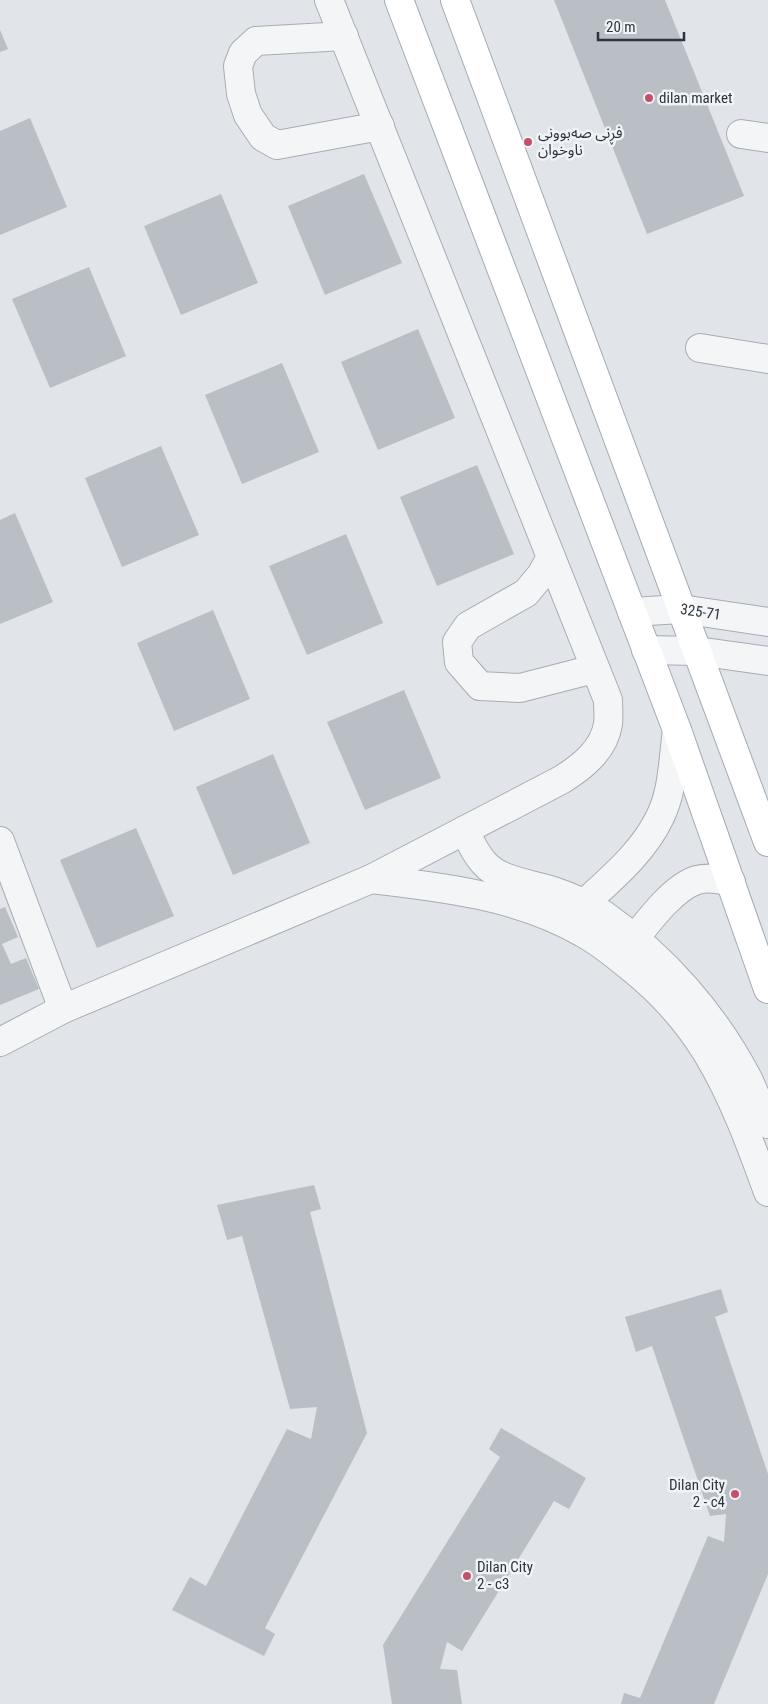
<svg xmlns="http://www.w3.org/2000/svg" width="768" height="1704" font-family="'Roboto Condensed','Noto Sans Arabic',sans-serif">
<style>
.building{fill:#b9bfc5}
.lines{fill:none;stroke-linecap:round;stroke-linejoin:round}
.minor-casing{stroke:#a7acb3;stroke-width:30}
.major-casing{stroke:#a2aab4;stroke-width:30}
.minor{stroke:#f4f5f7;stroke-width:28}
.major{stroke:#fff;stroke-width:28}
.poi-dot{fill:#c4506a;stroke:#f1f4f6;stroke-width:2}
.labels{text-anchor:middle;stroke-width:5;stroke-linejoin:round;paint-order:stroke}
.poi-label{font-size:15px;fill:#2b343f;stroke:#f1f4f6;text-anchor:start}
.street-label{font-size:15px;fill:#2b343f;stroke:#f1f4f6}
</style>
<rect width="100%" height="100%" fill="#e1e5e9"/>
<!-- building -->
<g class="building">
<path d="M554,0H665L744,196L647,234Z"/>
<path d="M0,30L8,49L0,52Z"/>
<path d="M30,118L67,207L0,235V131Z"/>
<path d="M364,174L402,263L325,295L288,206Z"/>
<path d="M221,194L258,283L181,315L144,226Z"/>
<path d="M89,267L126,356L50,388L12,299Z"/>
<path d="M418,329L455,418L378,450L341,362Z"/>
<path d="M282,363L319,452L242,484L205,395Z"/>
<path d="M161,446L199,535L122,567L85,478Z"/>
<path d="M477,465L514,554L437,586L400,497Z"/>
<path d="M15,513L53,602L0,624V520Z"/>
<path d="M346,534L383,623L307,655L269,566Z"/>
<path d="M213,610L250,699L174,731L137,643Z"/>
<path d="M404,690L441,778L365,810L327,722Z"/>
<path d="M273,754L310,843L233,875L196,787Z"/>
<path d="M136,828L174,916L97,948L60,860Z"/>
<path d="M5,907L18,937L2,944L11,964L26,958L39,989L0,1005V909Z"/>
<path d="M314,1185L321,1209L310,1212L367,1433L265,1628L275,1634L264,1656L172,1610L190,1577L206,1586L287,1429L311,1439L317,1407L290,1409L242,1236L227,1240L217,1205Z"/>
<path d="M721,1289L728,1312L715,1317L768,1474V1574L714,1704H621L624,1693L640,1698L708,1536L724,1542L726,1514L710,1516L652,1346L636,1352L625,1317Z"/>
<path d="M501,1428L586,1478L569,1509L554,1501L462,1651L447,1642L440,1669L457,1670L462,1704H392L383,1645L500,1457L489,1449Z"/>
</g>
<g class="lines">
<!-- minor casing -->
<g class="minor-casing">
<g id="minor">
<path d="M344,36L256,41L243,53L238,66L241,94L248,115L263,137L277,145L380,126"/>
<path d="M741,134L768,138"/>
<path d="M700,348L768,359"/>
<path d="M551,557L541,575L526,593L468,626L457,642L459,662L480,686L520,688L594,669"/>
<path id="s1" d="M632,612L681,609L768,622"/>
<path d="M646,650L697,651L768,661"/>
<path d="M465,830C470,842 475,853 484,863C501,882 530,883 553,891C571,897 589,905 604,915C664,957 714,1014 748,1079C755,1094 761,1109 768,1124"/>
<path d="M0,841L63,1009"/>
<path d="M371,879C443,887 519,896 583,933C602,943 618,957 635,971C663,994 688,1022 707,1053C733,1096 751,1145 768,1192"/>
<path d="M572,915C603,885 641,857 660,817C673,791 673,759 677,730"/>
<path d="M623,953C641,932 670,888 697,880C708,877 719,879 731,882"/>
<path d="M0,1042L63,1009L371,879L561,780C582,767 604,750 608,724C609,716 608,707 608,700L329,0"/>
</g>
</g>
<!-- major casing -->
<g class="major-casing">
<g id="major">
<path d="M399,0L677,730L768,989"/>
<path d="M455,0L768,842"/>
</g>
</g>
<!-- minor -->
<use href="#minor" class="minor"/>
<!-- major -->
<use href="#major" class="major"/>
</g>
<!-- markers -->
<g class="poi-dot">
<circle cx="649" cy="98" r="5"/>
<circle cx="528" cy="142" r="5"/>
<circle cx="735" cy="1494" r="5"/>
<circle cx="467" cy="1576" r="5"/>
</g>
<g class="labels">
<!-- poi labels -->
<g class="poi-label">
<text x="659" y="103">dilan market</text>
<text x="538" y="138">فڕنی صەبوونی<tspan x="538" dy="17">ناوخوان</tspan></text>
<text x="725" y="1490" text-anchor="end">Dilan City<tspan x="725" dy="17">2 - c4</tspan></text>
<text x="477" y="1572">Dilan City<tspan x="477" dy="17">2 - c3</tspan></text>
</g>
<!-- street labels -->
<g class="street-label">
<text dy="5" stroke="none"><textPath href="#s1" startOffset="69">325-71</textPath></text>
</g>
</g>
<!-- scale -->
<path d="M598 32v8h86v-8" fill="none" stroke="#2b343f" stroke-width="2.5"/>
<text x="606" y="32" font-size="15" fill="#2b343f" stroke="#f1f4f6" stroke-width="4" paint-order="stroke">20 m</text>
</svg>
